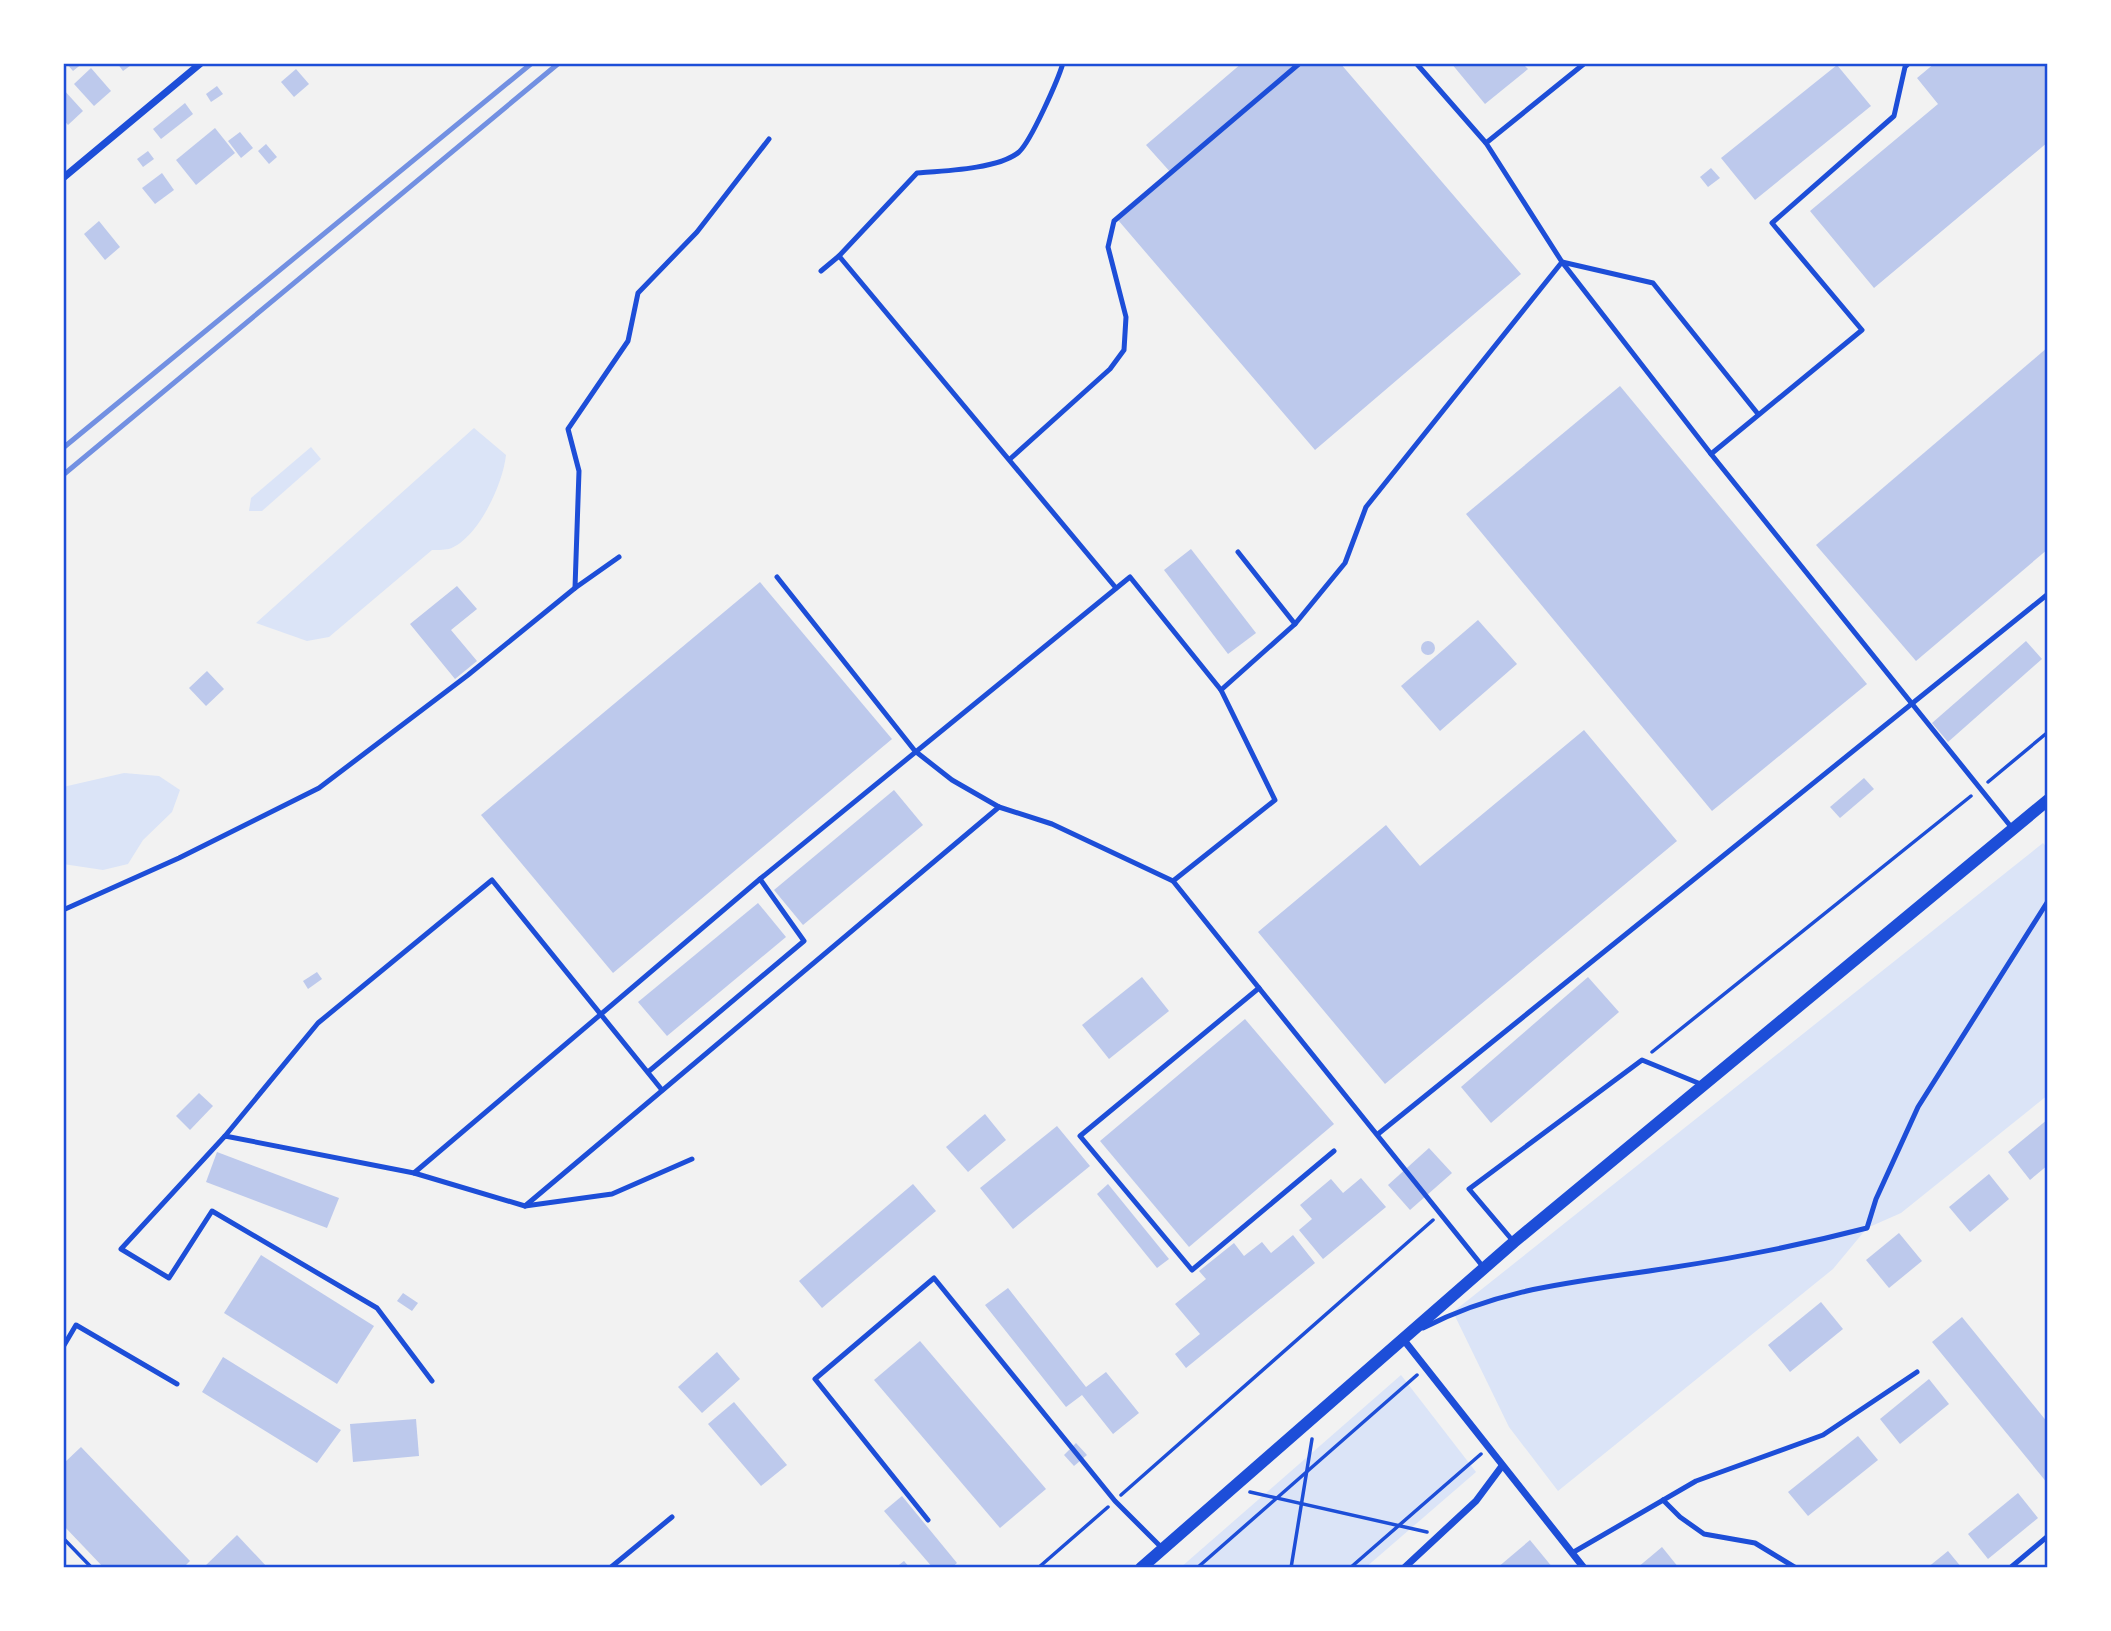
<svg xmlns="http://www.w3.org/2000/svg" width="2111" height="1631" font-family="Roboto,sans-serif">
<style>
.green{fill:#dbe4f7}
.building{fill:#bdc9ec}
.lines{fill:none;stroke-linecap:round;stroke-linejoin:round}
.path{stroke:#1d4ed8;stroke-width:3.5}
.service{stroke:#1d4ed8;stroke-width:5}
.minor{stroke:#1d4ed8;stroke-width:7}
.tertiary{stroke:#1d4ed8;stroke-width:12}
.rail{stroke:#7290e2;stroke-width:5}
.neatline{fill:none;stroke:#1d4ed8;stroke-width:2.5}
</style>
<rect width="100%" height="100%" fill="#f2f2f2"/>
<!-- green -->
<g class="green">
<path d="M474,428L506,455C503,484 478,539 449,549C444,550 436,550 432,550L329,637L307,641L256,623Z"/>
<path d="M311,447L321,459L262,511H249L251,498Z"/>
<path d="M124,773L159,776L180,790L172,812L143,840L128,864L103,870L63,864V787Z"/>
<path d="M2043,843L2048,849V1095L1901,1213L1867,1228L1833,1269L1558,1491L1509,1427L1453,1312Z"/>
<path d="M1401,1375L1476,1472L1365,1568H1180Z"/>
</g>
<!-- building -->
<g class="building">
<path d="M66,63H83L73,71Z"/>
<path d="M117,63H134L123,71Z"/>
<path d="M1242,63H1340L1521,274L1315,450L1118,220L1172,174L1146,145Z"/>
<path d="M1451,63H1522L1528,69L1485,104Z"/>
<path d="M1935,63H2048V142L1874,288L1810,211L1938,104L1917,78Z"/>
<path d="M1837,65L1871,106L1755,200L1721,158Z"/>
<path d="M91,68L111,91L94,106L74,84Z"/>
<path d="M296,69L309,84L294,97L281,82Z"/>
<path d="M217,86L223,94L211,102L206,94Z"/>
<path d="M63,89L83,111L68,125L63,119Z"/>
<path d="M185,103L193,114L161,139L153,129Z"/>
<path d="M215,128L235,153L196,185L176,160Z"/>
<path d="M240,132L253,148L241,158L228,141Z"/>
<path d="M266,144L277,157L269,164L258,151Z"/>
<path d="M148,151L154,159L143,167L137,159Z"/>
<path d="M1711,168L1720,178L1708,187L1700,177Z"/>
<path d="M162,173L174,190L155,204L142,188Z"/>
<path d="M99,221L120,247L105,260L84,234Z"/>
<path d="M2048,347V549L1916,661L1816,545Z"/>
<path d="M1620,386L1867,684L1712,811L1466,514Z"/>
<path d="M1191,549L1256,633L1228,654L1164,570Z"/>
<path d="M760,582L892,739L613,973L481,815Z"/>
<path d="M457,586L477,609L451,630L477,661L455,679L410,624Z"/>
<path d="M1478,620L1517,664L1440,731L1401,686Z"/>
<circle cx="1428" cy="648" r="7"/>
<path d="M2026,641L2042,659L1948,742L1932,723Z"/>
<path d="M207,671L224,689L206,706L189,688Z"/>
<path d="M1584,730L1677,841L1385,1084L1258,932L1386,825L1420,866Z"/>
<path d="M1864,778L1874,789L1840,818L1830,807Z"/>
<path d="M894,790L923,825L803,925L774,890Z"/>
<path d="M758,903L786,937L667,1036L638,1002Z"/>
<path d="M317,972L322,979L308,989L303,981Z"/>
<path d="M1142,977L1169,1011L1109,1059L1082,1025Z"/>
<path d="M1588,977L1619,1012L1491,1123L1461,1087Z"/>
<path d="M1245,1019L1334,1124L1189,1247L1100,1141Z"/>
<path d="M199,1093L213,1106L190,1130L176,1116Z"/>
<path d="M985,1114L1006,1140L968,1172L946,1147Z"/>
<path d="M2048,1119V1165L2030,1180L2008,1152Z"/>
<path d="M1057,1126L1090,1166L1013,1229L980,1188Z"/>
<path d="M1429,1148L1452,1173L1410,1210L1388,1185Z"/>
<path d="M217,1152L339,1198L327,1228L206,1182Z"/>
<path d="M1989,1174L2009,1199L1970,1232L1949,1207Z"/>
<path d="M1361,1178L1386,1207L1323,1259L1299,1230L1312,1219L1300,1205L1331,1179L1343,1193Z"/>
<path d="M913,1184L936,1211L822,1308L799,1281Z"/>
<path d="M1108,1184L1169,1259L1157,1268L1097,1194Z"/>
<path d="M1899,1233L1922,1261L1889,1288L1866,1260Z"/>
<path d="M1293,1235L1315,1263L1186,1368L1175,1354L1200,1334L1175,1304L1206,1279L1199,1271L1234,1243L1244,1256L1262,1242L1271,1253Z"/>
<path d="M261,1255L374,1326L337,1384L224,1313Z"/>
<path d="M1008,1288L1086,1387L1106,1372L1139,1413L1113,1434L1082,1395L1066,1407L985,1305Z"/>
<path d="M403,1293L418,1303L412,1311L397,1301Z"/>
<path d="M1821,1302L1843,1329L1790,1372L1768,1345Z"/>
<path d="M1962,1317L2048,1423V1484L1932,1342Z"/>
<path d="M920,1341L1046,1489L1000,1528L874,1380Z"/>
<path d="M717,1352L740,1379L702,1413L678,1387Z"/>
<path d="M223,1357L341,1430L317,1463L202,1392Z"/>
<path d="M1929,1379L1949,1404L1900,1444L1880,1419Z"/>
<path d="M734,1402L787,1465L761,1486L708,1424Z"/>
<path d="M416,1419L419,1456L353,1462L350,1424Z"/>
<path d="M1858,1436L1878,1460L1808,1516L1788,1492Z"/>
<path d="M1076,1443L1087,1455L1074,1466L1064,1455Z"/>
<path d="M81,1447L190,1561L183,1568H104L63,1525V1464Z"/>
<path d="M2018,1493L2038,1518L1988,1559L1968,1534Z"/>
<path d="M902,1496L957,1563L951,1568H933L884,1511Z"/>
<path d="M237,1535L268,1568H203Z"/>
<path d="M1530,1540L1553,1568H1497Z"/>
<path d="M1662,1547L1679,1568H1637Z"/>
<path d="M1948,1551L1962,1568H1927Z"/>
<path d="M904,1561L910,1568H895Z"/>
</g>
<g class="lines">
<!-- path -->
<g class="path">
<path d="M1988,782L2048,732"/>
<path d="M1652,1052L1971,796"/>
<path d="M1250,1492L1427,1532"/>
<path d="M1121,1495L1433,1220"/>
<path d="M63,1538L92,1568"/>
<path d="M1038,1568L1108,1507"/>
<path d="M1197,1568L1417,1375"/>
<path d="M1291,1568L1312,1439"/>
<path d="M1350,1568L1481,1454"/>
</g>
<!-- service -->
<g class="service">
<path d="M1416,63L1486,143L1562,262L1711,454L2012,828"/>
<path d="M1486,143L1585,63"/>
<path d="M839,256L917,173C943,171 999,169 1019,152C1031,141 1058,80 1063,63"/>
<path d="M821,271L839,256L1116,588"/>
<path d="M1711,454L1862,330L1772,223L1894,116L1905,67L1909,63"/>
<path d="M1010,459L1110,369L1124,350L1126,317L1108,247L1114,221L1300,63"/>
<path d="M1238,552L1295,624"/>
<path d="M619,557L575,588L579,471L568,429L628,341L638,293L697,232L769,139"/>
<path d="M777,577L915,751L952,780L999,807L1052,824L1173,881"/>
<path d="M1221,690L1295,624L1345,563L1366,507L1562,262L1653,283L1758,414"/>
<path d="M63,910L179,858L319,788L468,675L575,588"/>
<path d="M1259,988L1080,1136L1192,1270L1334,1151"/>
<path d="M648,1072L804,941L760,879"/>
<path d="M1378,1134L2048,594"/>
<path d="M225,1136L318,1023L492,880L662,1090"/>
<path d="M414,1173L525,1206L612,1194L692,1159"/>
<path d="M525,1206L999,807"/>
<path d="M1513,1241L1469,1189L1642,1060L1703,1085"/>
<path d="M1423,1328C1505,1286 1580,1282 1669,1268C1736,1258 1801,1245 1867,1228L1876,1199L1918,1107L2048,901"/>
<path d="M63,1347L76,1325L177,1384"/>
<path d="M432,1381L377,1308L212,1211L169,1278L121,1249L225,1136L414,1173L760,879L1130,577L1221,690L1275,800L1173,881L1484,1268"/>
<path d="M1663,1500L1680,1517L1704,1534L1755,1543L1796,1568"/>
<path d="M928,1520L815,1379L934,1278L1115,1501L1163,1549"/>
<path d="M1572,1553L1696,1481L1823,1435L1917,1372"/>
<path d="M610,1568L672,1517"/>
<path d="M2010,1568L2048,1536"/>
</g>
<!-- minor -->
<g class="minor">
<path d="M63,178L201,63"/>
<path d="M1403,1339L1584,1568"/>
<path d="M1404,1568L1476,1501L1502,1466"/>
</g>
<!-- tertiary -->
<path class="tertiary" d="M1141,1568L1514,1242L2048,800"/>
<!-- rail -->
<g class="rail">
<path d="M63,448L532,63"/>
<path d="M63,475L559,63"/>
</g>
</g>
<!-- border -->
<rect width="2111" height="1631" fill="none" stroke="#ffffff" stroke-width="130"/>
<rect x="65" y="65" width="1981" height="1501" class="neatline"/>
</svg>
